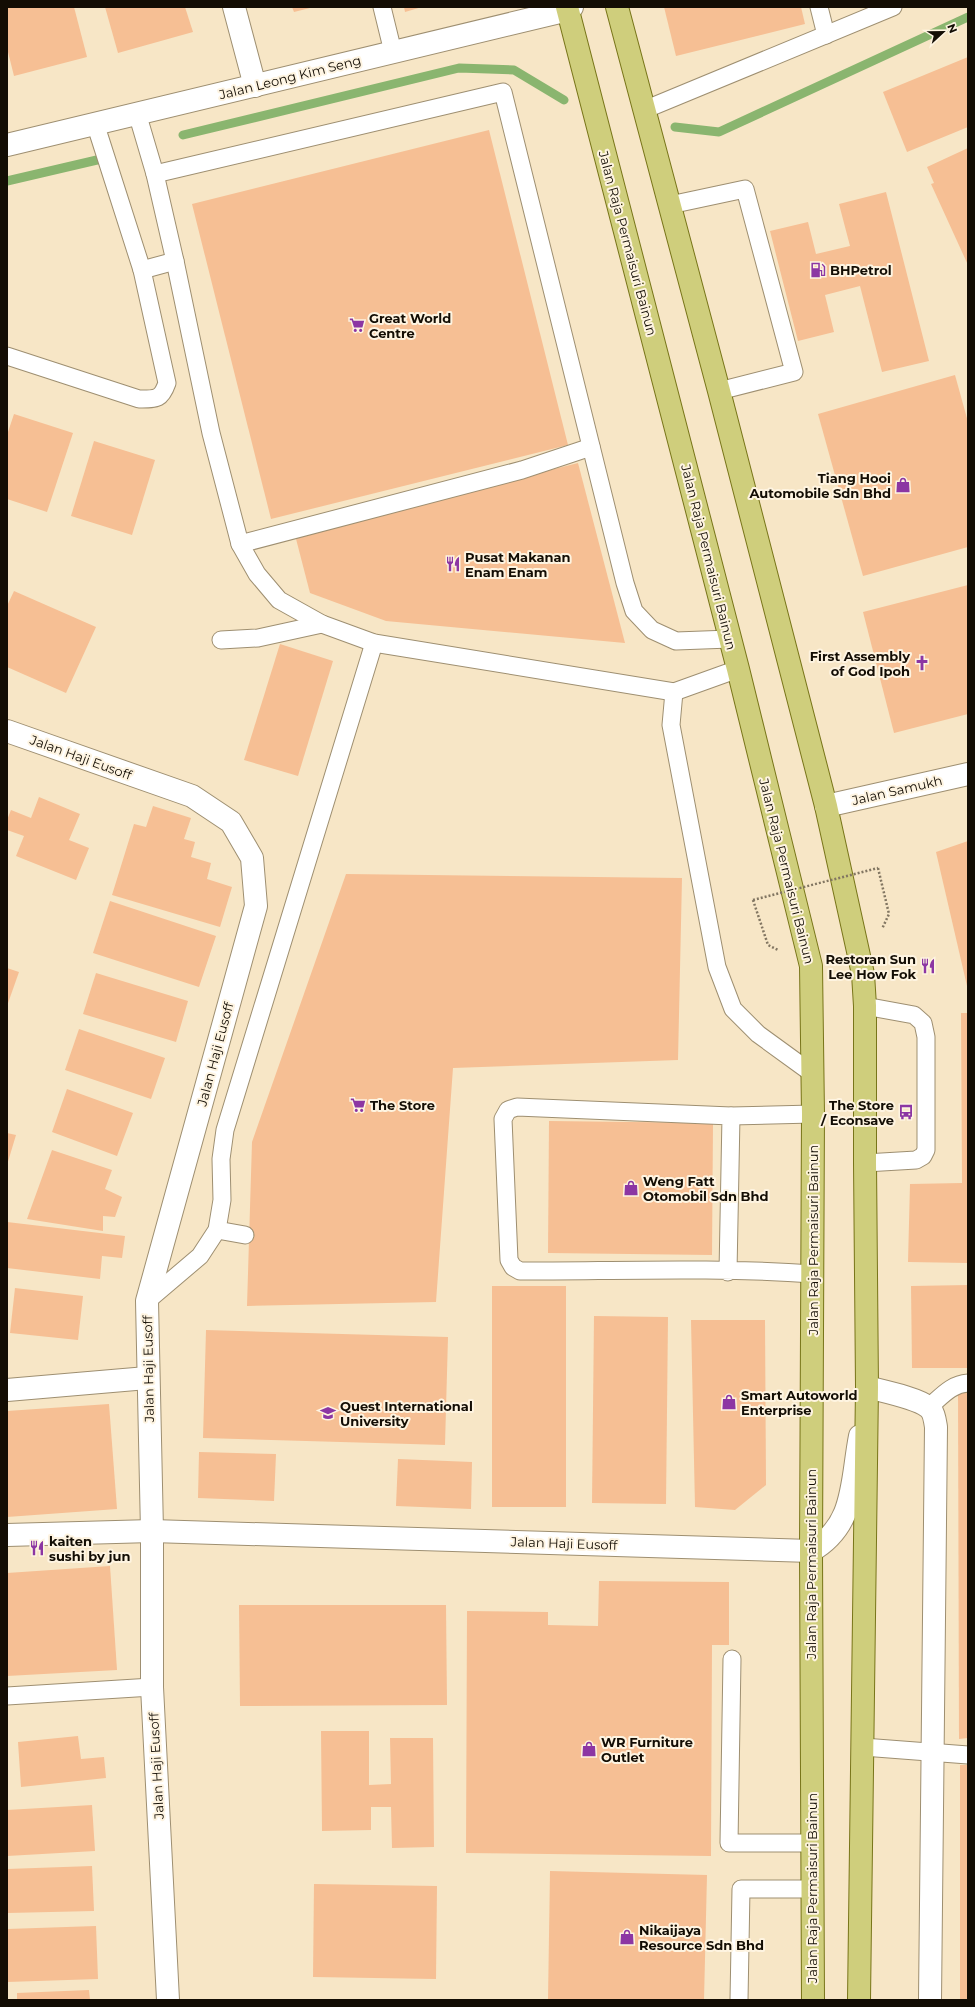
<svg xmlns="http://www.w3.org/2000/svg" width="975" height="2007" font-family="Montserrat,sans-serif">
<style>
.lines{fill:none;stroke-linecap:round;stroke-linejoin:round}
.stream{stroke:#8ab56f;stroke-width:9}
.building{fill:#f6bf94}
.service-casing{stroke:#9e8f71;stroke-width:19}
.minor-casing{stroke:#9e8f71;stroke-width:24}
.primary-casing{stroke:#787519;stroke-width:24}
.path{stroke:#827662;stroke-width:2.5;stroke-dasharray:2 2;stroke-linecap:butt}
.service{stroke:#fff;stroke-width:17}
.minor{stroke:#fff;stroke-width:22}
.primary{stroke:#cfce7c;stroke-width:22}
.path-bridge{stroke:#827662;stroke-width:2.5;stroke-dasharray:2 2;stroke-linecap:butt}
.labels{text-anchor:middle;stroke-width:4;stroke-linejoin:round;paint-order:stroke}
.street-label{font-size:13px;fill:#130d04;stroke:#fef4e1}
.poi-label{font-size:13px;font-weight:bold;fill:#130d04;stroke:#fef4e1;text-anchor:start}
</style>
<rect width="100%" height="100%" fill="#f7e6c6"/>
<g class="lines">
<!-- stream -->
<g class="stream">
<path d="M675,127L719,132L968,17"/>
<path d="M183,135L459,68L514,70L564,100"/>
<path d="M7,181L97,160"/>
</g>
</g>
<!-- building -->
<g class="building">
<path d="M7,7H74L87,57L14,76L7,48Z"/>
<path d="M105,7H185L193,32L118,53Z"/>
<path d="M292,7H310V8L294,12Z"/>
<path d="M404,7H422L405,12Z"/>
<path d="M664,7H801L805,24L676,56Z"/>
<path d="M968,57V127L907,152L883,92Z"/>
<path d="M489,130L568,445L271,519L192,204Z"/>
<path d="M968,148V265L931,184L934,183L927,167Z"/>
<path d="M886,192L929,361L882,372L860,286L825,295L834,332L798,341L770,231L808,222L816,254L850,246L839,204Z"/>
<path d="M955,375L968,422V547L863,576L818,414Z"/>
<path d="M14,414L73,433L47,512L7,499V435Z"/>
<path d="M94,441L155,460L132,535L71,516Z"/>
<path d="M578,463L625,643L386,621L310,593L295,535Z"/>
<path d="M968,585V714L894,733L863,612Z"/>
<path d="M14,591L96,627L66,693L7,667V606Z"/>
<path d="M280,644L333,661L298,776L244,760Z"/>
<path d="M39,797L80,814L69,840L89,848L76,880L16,856L24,836L7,830V820L11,810L31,818Z"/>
<path d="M153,806L191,818L184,839L195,842L191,857L211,863L207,879L232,887L220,927L112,895L134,824L146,827Z"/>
<path d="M968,841V986H967L936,852Z"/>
<path d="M346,874L682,878L678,1060L453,1068L436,1302L247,1306L252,1142Z"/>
<path d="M110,901L216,936L199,987L93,953Z"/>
<path d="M7,968L19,972L7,1006Z"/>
<path d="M96,973L188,1001L176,1042L83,1014Z"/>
<path d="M961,1013H968V1263L908,1262L910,1184L962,1183Z"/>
<path d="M79,1029L165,1058L151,1099L65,1070Z"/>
<path d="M67,1089L133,1113L117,1156L52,1132Z"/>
<path d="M549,1121L713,1123L712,1255L548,1253Z"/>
<path d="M7,1133L16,1135L7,1165Z"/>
<path d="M52,1150L112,1170L105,1189L122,1197L115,1217L103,1216V1231L27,1219Z"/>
<path d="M7,1222L125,1236L122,1258L102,1256L100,1279L7,1268Z"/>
<path d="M968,1285V1368H912L911,1286Z"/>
<rect x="492" y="1286" width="74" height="221"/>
<path d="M15,1288L83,1296L78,1340L10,1333Z"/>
<path d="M594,1316L668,1317L666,1504L592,1503Z"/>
<path d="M691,1320H765L766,1485L735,1510L695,1507Z"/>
<path d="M206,1330L448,1337L445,1445L203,1438Z"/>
<path d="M958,1389H968V1738L959,1739Z"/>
<path d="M109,1404L117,1509L7,1517V1411Z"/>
<path d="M199,1452L276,1454L274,1501L198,1498Z"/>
<path d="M398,1459L472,1462L471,1509L396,1506Z"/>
<path d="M110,1566L117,1670L7,1676V1573Z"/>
<path d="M599,1581L729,1582V1645H712L711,1856L466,1853L467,1611L548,1612V1625L598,1626Z"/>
<path d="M239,1605H446L447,1705L240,1706Z"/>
<path d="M321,1731H369V1785L391,1784L390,1738H433L434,1847L392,1848L391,1807H371V1830L322,1831Z"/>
<path d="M78,1736L81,1759L104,1757L106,1778L21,1787L18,1742Z"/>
<rect x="960" y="1765" width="8" height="235"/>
<path d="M92,1805L95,1851L7,1856V1810Z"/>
<path d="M92,1866L94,1911L8,1913L7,1869Z"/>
<path d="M550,1871L707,1875L704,2000H548Z"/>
<path d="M314,1884L437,1886L436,1979L313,1977Z"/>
<path d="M96,1926L98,1979L7,1982V1929Z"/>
<path d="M89,1990L90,2000H17V1993Z"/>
</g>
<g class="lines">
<!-- service casing -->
<g class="service-casing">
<g id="service">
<path d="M382,7L393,52"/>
<path d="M819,7L826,35"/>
<path d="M644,110L893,7"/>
<path d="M137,113L155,174L175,261L211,433L240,544L257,574L279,600L322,624L374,643L674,692L738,669"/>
<path d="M155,174L503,92L625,583L634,611L652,630L676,641L730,639"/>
<path d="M670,205L745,189L794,372L719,391"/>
<path d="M142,270L175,261"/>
<path d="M7,356L139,399C156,399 161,400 167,383L142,270L95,123"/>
<path d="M240,544L522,470L591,447"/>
<path d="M221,640L258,638L322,624"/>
<path d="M674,692L671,725L717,967L733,1009L758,1034L813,1074"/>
<path d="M731,1116L813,1114"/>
<path d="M865,1163L916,1160L923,1156L926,1150V1037L923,1023L914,1015L865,1006"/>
<path d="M217,1230L245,1235"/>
<path d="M728,1272L731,1116L517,1107L508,1110L503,1119L509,1260L513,1267L520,1271C618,1271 716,1267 813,1274"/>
<path d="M147,1301L200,1256L217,1230L222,1200L221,1159L225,1130L374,643"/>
<path d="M929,1407C941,1397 951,1384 968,1383"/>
<path d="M732,1659L729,1843H813"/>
<path d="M7,1696L152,1687"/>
<path d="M863,1747L968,1755"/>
<path d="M739,2000L741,1889H812"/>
</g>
</g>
<!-- minor casing -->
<g class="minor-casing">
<g id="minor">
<path d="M234,7L255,86"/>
<path d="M7,145L568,10L572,7"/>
<path d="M7,731L192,796L231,822L252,858L256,906L147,1301L152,1531V1687L168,2000"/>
<path d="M826,806L968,774"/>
<path d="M867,1387C882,1391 917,1398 928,1407C934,1411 935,1421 936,1427L930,2000"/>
<path d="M7,1390L147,1378"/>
<path d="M7,1535L152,1531L811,1551C856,1525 851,1482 860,1436"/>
</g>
</g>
<!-- primary casing -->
<g class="primary-casing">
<g id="primary">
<path d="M567,7L738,669L811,966L813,1114L811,1551L813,2000"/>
<path d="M617,7L719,391L826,806L863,974L865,1006V1163L867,1387L859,2000"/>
</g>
</g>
<!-- path -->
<g class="path">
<path d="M878,868L889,914L882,929"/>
<path d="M753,900L768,945L778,950"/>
</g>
<!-- service -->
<use href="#service" class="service"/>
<!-- minor -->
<use href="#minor" class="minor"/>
<!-- primary -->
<use href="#primary" class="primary"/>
<!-- path-bridge -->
<path class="path-bridge" d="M753,900L878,868"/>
</g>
<!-- icons -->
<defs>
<g id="fuel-bare" transform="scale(1.2)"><path d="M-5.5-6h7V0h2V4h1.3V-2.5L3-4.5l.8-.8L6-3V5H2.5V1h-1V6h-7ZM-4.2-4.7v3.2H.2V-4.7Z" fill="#8c36a3" stroke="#fef4e1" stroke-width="2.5" paint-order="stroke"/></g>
<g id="supermarket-bare" transform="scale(1.2)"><path d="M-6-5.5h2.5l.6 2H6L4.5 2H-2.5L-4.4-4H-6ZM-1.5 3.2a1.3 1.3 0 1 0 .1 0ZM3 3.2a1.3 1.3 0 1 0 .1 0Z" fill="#8c36a3" stroke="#fef4e1" stroke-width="2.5" paint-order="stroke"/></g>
<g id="shop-bare" transform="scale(1.2)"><path d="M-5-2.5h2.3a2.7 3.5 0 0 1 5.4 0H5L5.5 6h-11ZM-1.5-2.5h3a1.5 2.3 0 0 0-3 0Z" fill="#8c36a3" stroke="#fef4e1" stroke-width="2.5" paint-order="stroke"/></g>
<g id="restaurant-bare" transform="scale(1.2)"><path d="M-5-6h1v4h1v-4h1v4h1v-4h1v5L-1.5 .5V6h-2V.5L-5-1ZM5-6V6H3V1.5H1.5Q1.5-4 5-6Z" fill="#8c36a3" stroke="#fef4e1" stroke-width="2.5" paint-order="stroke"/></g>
<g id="church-bare" transform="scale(1.2)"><path d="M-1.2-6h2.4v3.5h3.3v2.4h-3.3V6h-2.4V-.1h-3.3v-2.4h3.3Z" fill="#8c36a3" stroke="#fef4e1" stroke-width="2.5" paint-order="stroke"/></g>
<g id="bus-bare" transform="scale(1.2)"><path d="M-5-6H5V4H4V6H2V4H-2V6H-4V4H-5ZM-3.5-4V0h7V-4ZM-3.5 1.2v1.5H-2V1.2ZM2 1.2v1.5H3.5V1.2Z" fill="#8c36a3" stroke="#fef4e1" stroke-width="2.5" paint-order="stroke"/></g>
<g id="university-bare" transform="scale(1.2)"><path d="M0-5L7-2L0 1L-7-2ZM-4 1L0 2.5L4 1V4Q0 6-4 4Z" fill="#8c36a3" stroke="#fef4e1" stroke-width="2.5" paint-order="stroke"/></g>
</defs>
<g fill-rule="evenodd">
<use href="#fuel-bare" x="818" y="270"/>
<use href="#supermarket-bare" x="357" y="325"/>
<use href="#shop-bare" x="903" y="485"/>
<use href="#restaurant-bare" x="453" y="564"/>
<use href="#church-bare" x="922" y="663"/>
<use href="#restaurant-bare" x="928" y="966"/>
<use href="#supermarket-bare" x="358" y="1105"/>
<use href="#bus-bare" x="906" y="1112"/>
<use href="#shop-bare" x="631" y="1188"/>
<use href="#shop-bare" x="729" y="1402"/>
<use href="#university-bare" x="328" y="1413"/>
<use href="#restaurant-bare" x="37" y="1548"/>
<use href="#shop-bare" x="589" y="1749"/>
<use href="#shop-bare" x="627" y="1937"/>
</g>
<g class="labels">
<!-- street labels -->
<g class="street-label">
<text transform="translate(290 77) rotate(-14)" y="5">Jalan Leong Kim Seng</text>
<text transform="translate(628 243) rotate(75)" y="5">Jalan Raja Permaisuri Bainun</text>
<text transform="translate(709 557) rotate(76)" y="5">Jalan Raja Permaisuri Bainun</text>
<text transform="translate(81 757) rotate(20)" y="5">Jalan Haji Eusoff</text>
<text transform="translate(897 790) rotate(-13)" y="5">Jalan Samukh</text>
<text transform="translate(787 871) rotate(76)" y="5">Jalan Raja Permaisuri Bainun</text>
<text transform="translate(215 1054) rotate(-75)" y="5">Jalan Haji Eusoff</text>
<text transform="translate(813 1240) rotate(-90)" y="5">Jalan Raja Permaisuri Bainun</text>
<text transform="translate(148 1369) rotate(-91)" y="5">Jalan Haji Eusoff</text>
<text transform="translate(564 1543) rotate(2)" y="5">Jalan Haji Eusoff</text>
<text transform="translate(811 1564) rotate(-90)" y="5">Jalan Raja Permaisuri Bainun</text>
<text transform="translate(156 1766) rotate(-93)" y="5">Jalan Haji Eusoff</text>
<text transform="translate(812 1888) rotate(-90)" y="5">Jalan Raja Permaisuri Bainun</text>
</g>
<!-- poi labels -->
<g class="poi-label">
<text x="830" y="275">BHPetrol</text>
<text x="369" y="323">Great World<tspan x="369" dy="15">Centre</tspan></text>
<text x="891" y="483" text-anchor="end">Tiang Hooi<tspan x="891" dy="15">Automobile Sdn Bhd</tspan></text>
<text x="465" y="562">Pusat Makanan<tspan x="465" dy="15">Enam Enam</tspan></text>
<text x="910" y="661" text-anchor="end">First Assembly<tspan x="910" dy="15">of God Ipoh</tspan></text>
<text x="916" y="964" text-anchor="end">Restoran Sun<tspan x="916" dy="15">Lee How Fok</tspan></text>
<text x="370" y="1110">The Store</text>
<text x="894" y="1110" text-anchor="end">The Store<tspan x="894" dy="15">/ Econsave</tspan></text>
<text x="643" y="1186">Weng Fatt<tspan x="643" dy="15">Otomobil Sdn Bhd</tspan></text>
<text x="741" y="1400">Smart Autoworld<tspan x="741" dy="15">Enterprise</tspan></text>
<text x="340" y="1411">Quest International<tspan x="340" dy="15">University</tspan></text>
<text x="49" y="1546">kaiten<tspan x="49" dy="15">sushi by jun</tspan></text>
<text x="601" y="1747">WR Furniture<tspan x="601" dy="15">Outlet</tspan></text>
<text x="639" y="1935">Nikaijaya<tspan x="639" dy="15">Resource Sdn Bhd</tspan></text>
</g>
</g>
<!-- border -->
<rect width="975" height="2007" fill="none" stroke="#130d04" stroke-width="16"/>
<!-- north arrow -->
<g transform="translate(943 32) rotate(68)" stroke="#fef4e1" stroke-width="3" paint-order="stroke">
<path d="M0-3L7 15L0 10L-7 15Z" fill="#130d04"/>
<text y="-6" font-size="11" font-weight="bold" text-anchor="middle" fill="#130d04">N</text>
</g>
</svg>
